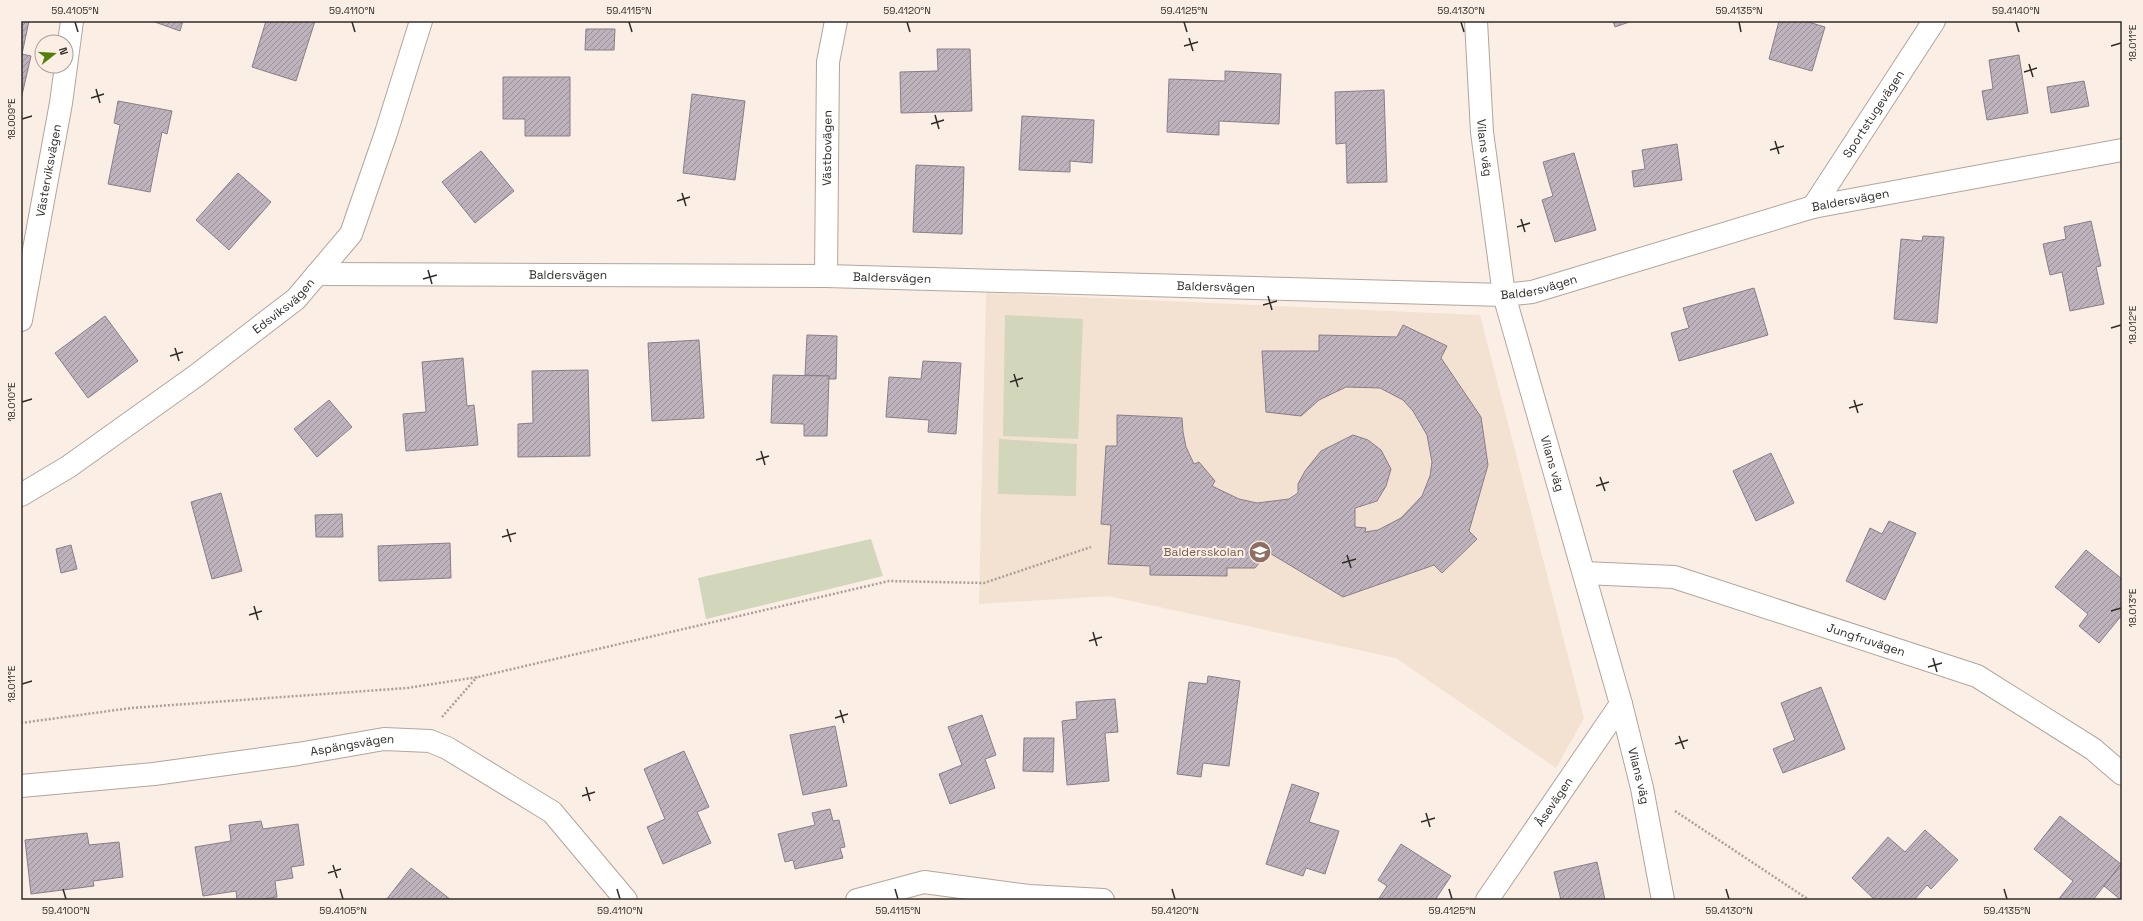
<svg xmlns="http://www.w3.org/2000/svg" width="2143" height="921" font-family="'Space Grotesk',sans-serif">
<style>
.built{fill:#f3e1d2}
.park{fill:#d2d6ba}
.building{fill:url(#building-hatch);stroke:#897e88}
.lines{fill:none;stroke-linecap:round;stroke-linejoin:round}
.minor-casing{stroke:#b1a69c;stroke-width:24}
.tertiary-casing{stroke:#b1a69c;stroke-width:24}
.path{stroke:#aaa099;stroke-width:2.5;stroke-dasharray:2 2;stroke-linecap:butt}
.minor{stroke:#fff;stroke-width:22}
.tertiary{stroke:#fff;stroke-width:22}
.ticks{fill:none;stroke:#302c28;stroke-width:1.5}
.labels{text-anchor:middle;stroke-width:4;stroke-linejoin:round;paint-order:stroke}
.street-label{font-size:12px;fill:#302c28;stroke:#fbeee4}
.education-label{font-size:12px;fill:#785e54;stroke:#fbeee4;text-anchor:end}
.neatline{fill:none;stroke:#302c28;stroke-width:1.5}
.ticks-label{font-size:10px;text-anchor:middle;fill:#302c28}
</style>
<defs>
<pattern id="building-hatch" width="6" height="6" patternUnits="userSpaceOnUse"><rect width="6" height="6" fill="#beb2bc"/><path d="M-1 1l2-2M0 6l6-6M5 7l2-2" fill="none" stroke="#9b9199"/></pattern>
</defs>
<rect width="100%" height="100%" fill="#fbeee4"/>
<!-- built -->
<path class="built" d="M986,293L1480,315L1584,718L1556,768L1396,658L1108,596L979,604Z"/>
<!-- park -->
<g class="park">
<path d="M1005,315L1083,319L1078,439L1003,436Z"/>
<path d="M999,439L1077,444L1076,496L998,494Z"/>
<path d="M871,539L883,576L706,619L698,578Z"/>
</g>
<!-- building -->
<g class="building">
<path d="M21,21H29L22,54L31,56L22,95Z"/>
<path d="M152,21H183L180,31Z"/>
<path d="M266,21H315L296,81L252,67Z"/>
<path d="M1613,21H1632L1615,27Z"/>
<path d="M1779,21H1805L1825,27L1812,71L1769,59Z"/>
<path d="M586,29H615L614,50H585Z"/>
<path d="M937,49H970L972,111L901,113L900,72L938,71Z"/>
<path d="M2019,55L2028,113L1987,120L1982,91L1993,89L1989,60Z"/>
<path d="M1225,71L1281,74L1279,124L1219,121V135L1167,132L1169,79L1225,81Z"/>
<path d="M503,77H570V136H525V119H503Z"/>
<path d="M2084,81L2089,106L2051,113L2047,87Z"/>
<path d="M1384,90L1387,182L1347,183L1346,143L1336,144L1335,92Z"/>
<path d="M692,94L745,101L735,180L683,173Z"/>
<path d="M118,101L172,111L167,134L162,132L150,192L108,184L120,125L114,123Z"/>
<path d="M1022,116L1094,120L1092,163L1070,161V172L1019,170Z"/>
<path d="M1677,144L1682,180L1634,187L1632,171L1645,169L1642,150Z"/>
<path d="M481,151L514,191L475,223L442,182Z"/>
<path d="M1574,153L1596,230L1555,242L1542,200L1553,196L1543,162Z"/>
<path d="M916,165L964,167L962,234L913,232Z"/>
<path d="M238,173L271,202L229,250L196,220Z"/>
<path d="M2091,221L2101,266L2096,267L2104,304L2070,311L2062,272L2050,275L2043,244L2066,239L2064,227Z"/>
<path d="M1923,236L1944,237L1937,323L1894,319L1901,239L1922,241Z"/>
<path d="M1754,288L1768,335L1679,361L1671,333L1689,328L1683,308Z"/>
<path d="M105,316L138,361L88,398L55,353Z"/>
<path d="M1403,325L1447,346L1441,358L1481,417L1488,465L1469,531L1477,539L1442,573L1434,565L1343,597L1268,552L1255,568H1227V576L1150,575V566L1108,564L1111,525L1101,524L1106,446H1117V415L1182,418L1183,432L1186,447L1194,464L1199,462L1215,481L1212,486L1239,499L1257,503L1289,499L1298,493V484L1305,471L1321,451L1353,435L1368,440L1381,450L1391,469L1386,486L1377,501L1355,508V527L1366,528L1365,532L1378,530L1401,518L1422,496L1430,476L1432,462L1427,435L1413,411L1403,400L1380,388L1346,387L1319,400L1301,416L1266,412L1262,351H1319V335L1397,337Z"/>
<path d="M807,335L837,336L836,379H829V376L805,375Z"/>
<path d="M699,340L704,418L652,421L648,343Z"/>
<path d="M463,358L467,406L474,405L478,445L406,451L403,414L426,412L422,362Z"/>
<path d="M923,361L961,363L956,434L928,432L929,420L886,417L889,377L921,379Z"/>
<path d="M588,370L590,456L518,457V424L533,423L532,371Z"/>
<path d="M773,375L829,376L827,436H804V424L771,423Z"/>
<path d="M329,400L352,427L317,457L294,429Z"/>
<path d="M1771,453L1794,503L1756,521L1733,471Z"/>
<path d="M221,493L242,571L212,579L191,502Z"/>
<path d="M342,514L343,537H316L315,515Z"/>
<path d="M1889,521L1916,533L1885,600L1846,581L1870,528L1882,534Z"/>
<path d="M450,543L451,578L379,581L378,546Z"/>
<path d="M71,545L77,569L61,573L56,549Z"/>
<path d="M2086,550L2122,579V615L2099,643L2079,626L2088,614L2055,587Z"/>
<path d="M1208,676L1240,681L1229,766L1203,763L1201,777L1177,774L1189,682L1207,684Z"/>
<path d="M1821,687L1845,749L1783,773L1773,749L1795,740L1781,703Z"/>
<path d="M1115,699L1118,732L1105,733L1109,781L1067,785L1062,721L1077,719L1076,702Z"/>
<path d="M982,715L996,755L985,759L995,788L950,804L939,774L962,765L948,727Z"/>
<path d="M835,726L847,786L803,795L790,735Z"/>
<path d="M1024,738H1054L1053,772L1023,771Z"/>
<path d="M684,751L709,807L697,812L711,843L663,864L647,827L665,819L644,769Z"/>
<path d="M1292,784L1319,793L1309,822L1339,831L1325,874L1306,868L1303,876L1266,864Z"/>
<path d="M830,809L833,821L839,820L845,847L840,848L843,858L795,869L793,860L785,862L778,834L815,825L812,813Z"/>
<path d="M2060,816L2121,864L2093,900H2058L2073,881L2034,849Z"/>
<path d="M261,821L263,829L298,824L304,865L291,867L293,878L275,881L277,897L257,900H237L236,891L203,896L195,847L231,841L229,825Z"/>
<path d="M1925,830L1958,860L1931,889L1927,885L1914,900H1875L1852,878L1888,837L1905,852Z"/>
<path d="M87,833L89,845L119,842L123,877L93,881L94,886L31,894L25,840Z"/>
<path d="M1401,844L1451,876L1435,900H1378L1387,886L1378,880Z"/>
<path d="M1597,862L1605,900H1561L1554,872Z"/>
<path d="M2122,863V900H2121L2104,886Z"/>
<path d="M411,868L451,900H386Z"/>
</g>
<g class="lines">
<!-- minor casing -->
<g class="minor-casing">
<g id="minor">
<path id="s1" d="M1476,21L1482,132L1504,295L1621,704L1642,788L1663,900"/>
<path id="s2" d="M1813,207L1934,21"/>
<path id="s3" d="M317,274L826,276L1504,295L1532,292L1813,207L2122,150"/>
<path id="s4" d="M826,276L828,62L836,21"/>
<path id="s5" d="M21,320L61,103L72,21"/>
<path id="s6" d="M1584,573L1674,577L1977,676L2093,749L2122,774"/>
<path id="s7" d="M21,786L154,774L298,754L384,739L430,741L447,748L552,812L626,900"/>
<path d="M857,900L924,882L1029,896L1103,900"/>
<path id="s8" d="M1487,900L1621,704"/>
</g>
</g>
<!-- tertiary casing -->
<g class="tertiary-casing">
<g id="tertiary">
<path id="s9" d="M21,495L68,467L197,375L296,299L351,234L386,133L421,21"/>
</g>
</g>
<!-- path -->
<g class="path">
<path d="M442,717L477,677"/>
<path d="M21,723L131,708L407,688L478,677L889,581L984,583L1091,547"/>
<path d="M1675,811L1809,900"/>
</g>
<!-- minor -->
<use href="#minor" class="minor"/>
<!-- tertiary -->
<use href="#tertiary" class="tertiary"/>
</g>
<!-- ticks -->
<path class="ticks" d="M75,22L78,32M352,22L355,32M629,22L632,32M907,22L910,32M1184,22L1187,32M1461,22L1464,32M1739,22L1741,32M2016,22L2019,32M1189,38L1193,51M1184,46L1198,42M2111,46L2121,43M2029,64L2033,77M2024,72L2037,68M96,89L100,103M91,98L104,94M935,115L939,129M22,119L32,116M931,124L944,120M1775,141L1779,154M1770,150L1784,146M682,193L686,206M677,201L690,197M1521,219L1525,232M1517,227L1530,223M428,270L432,284M423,279L437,275M1268,296L1272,310M1263,305L1277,301M2111,328L2121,325M175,348L179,361M170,356L183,352M1014,374L1018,387M1010,382L1023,378M1854,400L1858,413M22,402L32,399M1849,408L1863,404M761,451L765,465M756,460L769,456M1600,477L1605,491M1596,486L1609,482M507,529L511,542M502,537L516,533M1347,555L1351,568M1342,563L1356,559M254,606L258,620M2111,611L2121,608M249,615L262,611M1093,632L1097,646M1089,641L1102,637M1933,658L1937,672M1928,667L1942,663M22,684L32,681M840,710L844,723M835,718L848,714M1679,736L1684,749M1675,744L1688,740M586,787L590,801M582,796L595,792M1426,813L1430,827M1421,822L1435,818M333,865L337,878M328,873L341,869M63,889L66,899M340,889L343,899M617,889L620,899M895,889L898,899M1172,889L1175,899M1449,889L1452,899M1726,889L1729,899M2004,889L2007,899"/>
<!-- icons -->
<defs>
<g id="school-disc" transform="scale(1.15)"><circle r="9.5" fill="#8d6e63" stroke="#fbeee4"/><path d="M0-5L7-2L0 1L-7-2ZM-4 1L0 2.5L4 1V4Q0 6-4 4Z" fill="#fff"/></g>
</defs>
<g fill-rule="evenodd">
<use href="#school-disc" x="1260" y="552"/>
</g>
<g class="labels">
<!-- street labels -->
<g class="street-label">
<text dy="4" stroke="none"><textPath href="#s2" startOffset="111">Sportstugevägen</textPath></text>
<text dy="4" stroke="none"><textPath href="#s1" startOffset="127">Vilans väg</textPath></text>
<text dy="4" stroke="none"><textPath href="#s4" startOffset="128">Västbovägen</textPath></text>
<text dy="4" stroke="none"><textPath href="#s5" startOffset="152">Västerviksvägen</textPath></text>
<text dy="4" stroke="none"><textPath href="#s3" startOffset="1547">Baldersvägen</textPath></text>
<text dy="4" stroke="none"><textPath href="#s3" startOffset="251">Baldersvägen</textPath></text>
<text dy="4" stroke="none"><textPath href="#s3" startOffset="575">Baldersvägen</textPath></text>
<text dy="4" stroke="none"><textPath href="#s3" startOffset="1223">Baldersvägen</textPath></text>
<text dy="4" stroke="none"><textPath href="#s3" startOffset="899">Baldersvägen</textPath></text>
<text dy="4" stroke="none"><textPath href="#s9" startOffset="324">Edsviksvägen</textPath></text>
<text dy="4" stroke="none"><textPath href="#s1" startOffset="451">Vilans väg</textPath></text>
<text dy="4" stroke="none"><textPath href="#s6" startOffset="292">Jungfruvägen</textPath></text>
<text dy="4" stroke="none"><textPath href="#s7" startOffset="334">Aspängsvägen</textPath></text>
<text dy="4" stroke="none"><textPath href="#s1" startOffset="775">Vilans väg</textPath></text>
<text dy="4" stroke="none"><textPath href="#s8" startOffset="119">Åsevägen</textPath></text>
</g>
<!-- education labels -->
<g class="education-label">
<text x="1244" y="556">Baldersskolan</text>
</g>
</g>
<!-- border -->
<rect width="2143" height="921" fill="none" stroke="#fbeee4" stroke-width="44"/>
<!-- north arrow -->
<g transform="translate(54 54) rotate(73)"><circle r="19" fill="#fbeee4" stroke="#aaa099"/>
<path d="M0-3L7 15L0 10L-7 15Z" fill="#558008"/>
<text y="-6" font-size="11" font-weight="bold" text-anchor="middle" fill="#302c28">N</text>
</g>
<rect x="22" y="22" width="2099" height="877" class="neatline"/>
<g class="ticks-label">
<text x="75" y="14">59.4105°N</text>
<text x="352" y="14">59.4110°N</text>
<text x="629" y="14">59.4115°N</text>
<text x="907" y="14">59.4120°N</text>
<text x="1184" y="14">59.4125°N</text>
<text x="1461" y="14">59.4130°N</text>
<text x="1739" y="14">59.4135°N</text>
<text x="2016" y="14">59.4140°N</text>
<text transform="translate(2132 43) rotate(-90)" y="4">18.011°E</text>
<text transform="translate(11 119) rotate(-90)" y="4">18.009°E</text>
<text transform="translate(2132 325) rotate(-90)" y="4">18.012°E</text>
<text transform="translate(11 402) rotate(-90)" y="4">18.010°E</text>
<text transform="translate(2132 608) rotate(-90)" y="4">18.013°E</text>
<text transform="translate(11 684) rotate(-90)" y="4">18.011°E</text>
<text x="66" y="914">59.4100°N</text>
<text x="343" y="914">59.4105°N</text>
<text x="620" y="914">59.4110°N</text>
<text x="898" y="914">59.4115°N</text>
<text x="1175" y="914">59.4120°N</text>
<text x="1452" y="914">59.4125°N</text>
<text x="1729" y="914">59.4130°N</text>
<text x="2007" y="914">59.4135°N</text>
</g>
</svg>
